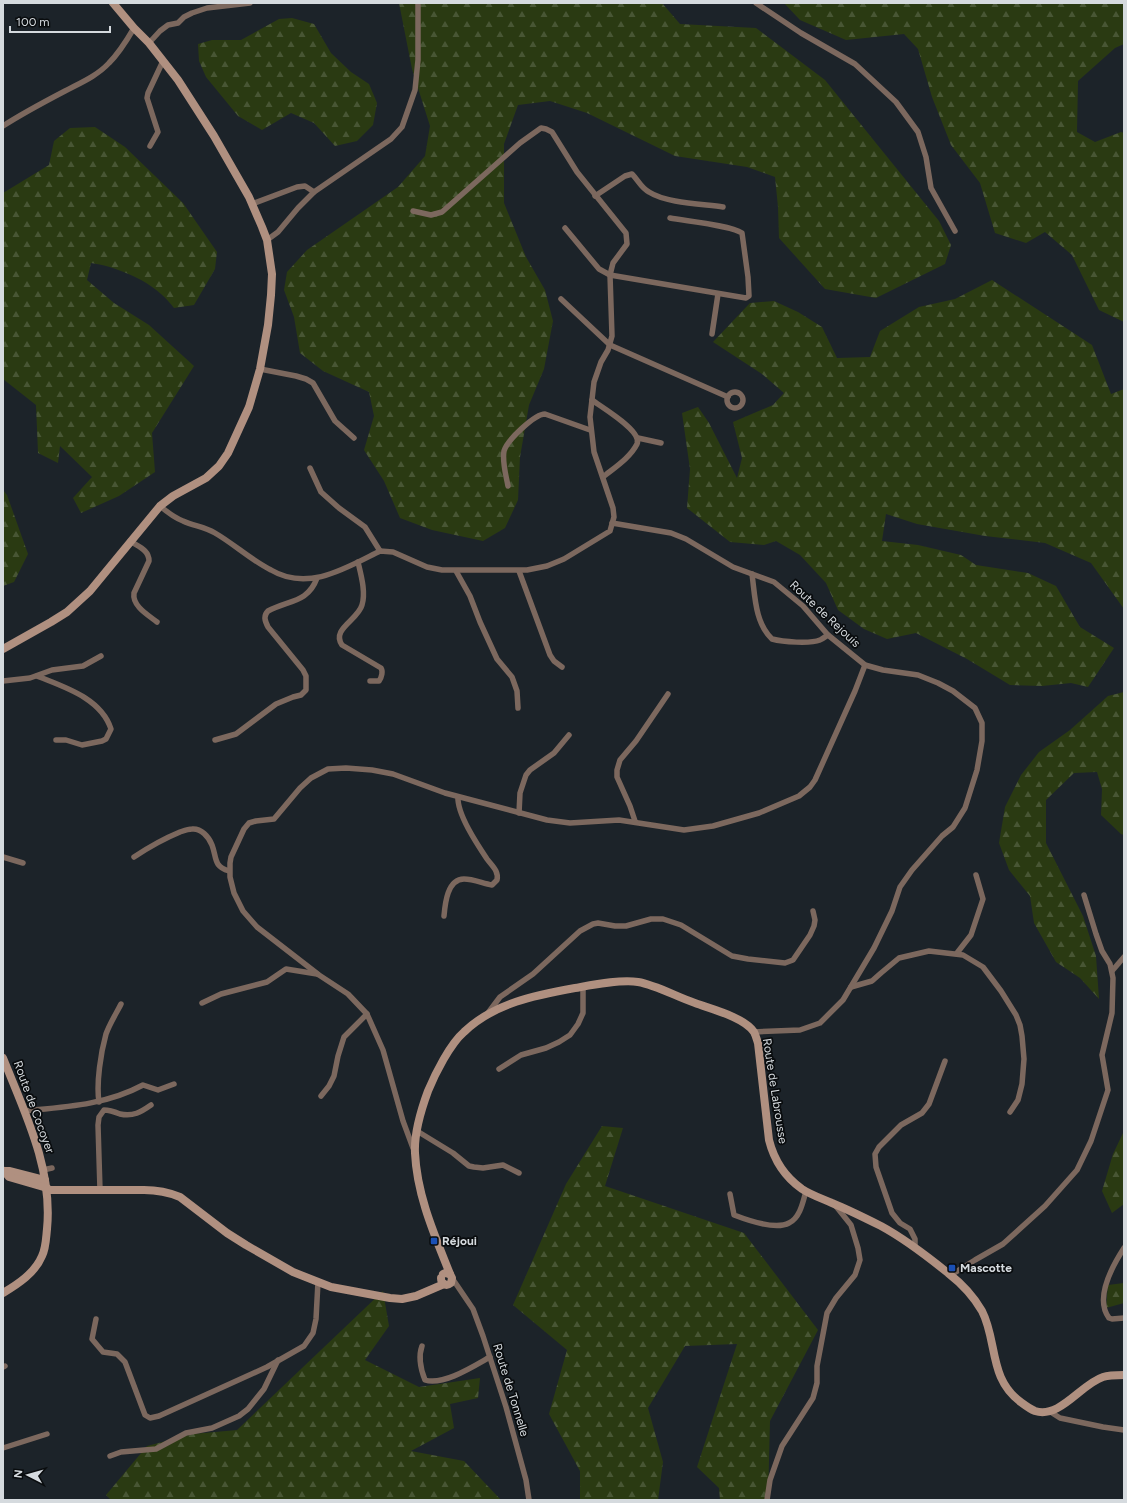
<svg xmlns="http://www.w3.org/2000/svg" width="1127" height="1503" font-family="Figtree,sans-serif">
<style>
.forest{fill:url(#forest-firs)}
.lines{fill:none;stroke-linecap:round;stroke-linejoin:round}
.street{stroke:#7c685e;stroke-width:5.5}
.secondary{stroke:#b09080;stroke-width:8}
.transit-dot{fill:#1a4fb4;stroke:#090c0e;stroke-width:1.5}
.labels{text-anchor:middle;stroke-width:3.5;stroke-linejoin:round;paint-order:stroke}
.street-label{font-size:12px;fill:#d5dade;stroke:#090c0e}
.poi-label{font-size:12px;font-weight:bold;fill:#d5dade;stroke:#090c0e;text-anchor:start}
</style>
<defs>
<pattern id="forest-firs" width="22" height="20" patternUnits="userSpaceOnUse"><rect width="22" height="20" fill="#2a3a12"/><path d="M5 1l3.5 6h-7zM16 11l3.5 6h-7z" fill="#485634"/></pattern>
</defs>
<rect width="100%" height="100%" fill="#1c2329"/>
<!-- forest -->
<g class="forest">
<path d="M399,3H662L680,24L756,28L825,80L939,221L951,245L945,264L876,298L825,289L779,238L778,207L775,177L747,167L675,156L587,113L550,101L518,105L504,144V203L526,257L545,290L553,321L544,369L529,405L520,457L518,500L505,528L483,541L432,530L400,518L384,481L364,450L374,416L369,392L323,371L300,353L294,317L284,290L287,272L307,250L398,187L425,156L430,126L412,69Z"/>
<path d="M784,3H1124V44L1115,48L1078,81L1077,132L1095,142L1121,132L1124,133V322L1099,310L1072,255L1045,232L1026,243L995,233L980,183L951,145L932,97L918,49L904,34L846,40L800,20Z"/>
<path d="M292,18L314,24L331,53L351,72L369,84L377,103L373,125L357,141L335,146L314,123L291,113L262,130L238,116L206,77L199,61L198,44L212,40H241L279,19Z"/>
<path d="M95,127L125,147L183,203L217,252L215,269L194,305L174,308C170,303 166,298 161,294C144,278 113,266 91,263L87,280L114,303L149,325L194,366L152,433L155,472L119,496L81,513L73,498L92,477L60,446L58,463L38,453L36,405L3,379V193L49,165L54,141L70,128Z"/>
<path d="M992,280L1092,345L1111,394L1124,389V609L1091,563L1045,543L985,536L917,524L886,514L882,541L918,545L961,555L976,565L1028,573L1056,586L1080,627L1114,648L1088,687L1071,683L1042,686L1010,685L967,659L916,633L887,639L864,629L838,610L826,583L800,555L776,541L764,545L730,542L687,508L690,469L682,413L698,407L709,423L737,478L742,458L733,422L773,405L784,393L762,374L713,342L750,303L774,301L798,312L822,327L837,358L870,357L880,331L919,307L955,299Z"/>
<path d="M3,490L7,495L28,554L14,582L3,586Z"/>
<path d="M1124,692V835L1121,834L1101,815L1102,789L1097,772L1074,773L1046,800V843L1083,916L1096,956L1099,999L1080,978L1056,962L1034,923L1030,896L1009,870L999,843L1005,807L1021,775L1039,752L1070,730L1108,696Z"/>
<path d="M602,1126L623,1128L605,1186L744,1233L818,1330L770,1421L768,1500H720L719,1488L697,1467L737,1344L685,1346L648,1408L663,1462L658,1500H580V1471L549,1414L567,1350L513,1305L566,1184Z"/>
<path d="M1124,1131V1204L1112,1213L1102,1191L1113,1154Z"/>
<path d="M1124,1283V1303L1106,1308L1108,1285Z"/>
<path d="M383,1291L389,1326L365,1360L419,1387L480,1378L478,1398L450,1404L454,1428L411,1451L464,1461L501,1500H111L106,1495L147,1446L193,1434L237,1430Z"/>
</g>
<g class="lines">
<!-- street -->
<g class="street">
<path d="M756,3L801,33L855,64L896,102L918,132L926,157L931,188L955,231"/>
<path d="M149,43L160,31L168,25L178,23L184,17L192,13L207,8L250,3"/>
<path d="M3,126C23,113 44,102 65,91C80,83 97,76 109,63C119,53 127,40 134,28"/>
<path d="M150,146L158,132L147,98L148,93L163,61"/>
<path d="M595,196L625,176L632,174C638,180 641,188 649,192C666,203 702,204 723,207"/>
<path d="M252,204L297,187L305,186L314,192"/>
<path d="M565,228L599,269L610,275L734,296L746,298L749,296L748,277L742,233C730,225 685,221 670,218"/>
<path d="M267,240L278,232L298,208L314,192L391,139L402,127L415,90L418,60V3"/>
<path d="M561,299L610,345L728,397"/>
<path d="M712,334L718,294"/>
<path d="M260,369L296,376L306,379L313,383L335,421L354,438"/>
<circle cx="735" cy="400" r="8"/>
<path d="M592,400C601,407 643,431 637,444C630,458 614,468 603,477"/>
<path d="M638,438L661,443"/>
<path d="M310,468L321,492L339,508L365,527L380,551"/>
<path d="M508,486C506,475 502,462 504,451C507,440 535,414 545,414L590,430"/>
<path d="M160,506C167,512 175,518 183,521C194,526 205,527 215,533C234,544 251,560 271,570C308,592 346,568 380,551L393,552L427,567L442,570H527L547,566L564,559L610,531L614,517L613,508L594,452L590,417L594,382L601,362L608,350L612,336L610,275L613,263L627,244L626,233L577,172L552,132L546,129L541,128L520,143L442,212L431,215L413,211"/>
<path d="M612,523L671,533L686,539L733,567L774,582L803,606L828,635L865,665L883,670L918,675L938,683L953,691L975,708L982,723V741L977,770L965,808L953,827L942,836L912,870L900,887L892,911L874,948L843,1000L820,1023L800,1030L753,1032"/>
<path d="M130,541C139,547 149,550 149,561L134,593C132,606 148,615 157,622"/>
<path d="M358,562C361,575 366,592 362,605C358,620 331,629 342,645L381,668C383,671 382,677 379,681H370"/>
<path d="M456,571L470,596L480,622L497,659L512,677L517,691L518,708"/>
<path d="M519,571L550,655L554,661L562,667"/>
<path d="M752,574C755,596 755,623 772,639C783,642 810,644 820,640C823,639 826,636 828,635"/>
<path d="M37,676C64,687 101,698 111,729L106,739L102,741L82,745L66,740H56"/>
<path d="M3,681L30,678L52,670L83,666L101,656"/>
<path d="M215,740L236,734L276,704L293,697L301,695L306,690V676L303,670L268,627C265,621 263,616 268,611C288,600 308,603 317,578"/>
<path d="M519,813L520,793L526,775L530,770L554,753L569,735"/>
<path d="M635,821L630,806L617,777V770L620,760L636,741L668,694"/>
<path d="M3,857L23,863"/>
<path d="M134,857C149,847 163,839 180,832C183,831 188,829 192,829C201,828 209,837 212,845C217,858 213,866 229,871"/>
<path d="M444,916C445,905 447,879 464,879C473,879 482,883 492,885L497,880C499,871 492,866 487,859C477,844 457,814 458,797"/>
<path d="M957,953L971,935L983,899L976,875"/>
<path d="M1112,971L1124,957"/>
<path d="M851,987L872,981L881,973L899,958L929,951L963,955L983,967L1001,991L1016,1015L1020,1025L1022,1036L1024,1059L1022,1084L1018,1100L1010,1112"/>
<path d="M202,1003L221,994L267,982L286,969L317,974"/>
<path d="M488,1013L500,997L533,974L580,931L593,924L598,923L615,926H626L651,919H663L681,925L732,956L748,959L785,963L793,960L810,935L814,926L815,920L813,911"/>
<path d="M499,1069L521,1055L546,1048L559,1042L570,1035L578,1024L583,1013V987"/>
<path d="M321,1096L329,1086L334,1076L338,1056L344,1037L367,1014"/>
<path d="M99,1102C96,1083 101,1052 106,1034C110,1023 116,1014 121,1004"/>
<path d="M24,1111C65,1107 106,1105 143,1085L158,1090L174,1084"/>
<path d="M417,1131L453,1153L469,1166L474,1167L483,1168L503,1165L519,1173"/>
<path d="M413,1148L403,1121L383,1050L367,1014L348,994L319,975L257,927L243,911L234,893L230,877V863L231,857L244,829L249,823L256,821L274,819L300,788L311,778L328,769L346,768L372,770L393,774L445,793L547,820L570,823L619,820L684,830L713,826L759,813L799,796L810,787L815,780L855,691L865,665"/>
<path d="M43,1170L52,1168"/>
<path d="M100,1190L98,1125L99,1117L104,1110C110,1110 115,1112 120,1114C133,1117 141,1112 151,1105"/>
<path d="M730,1194L734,1215C747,1220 776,1230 789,1223C800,1218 803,1202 806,1191"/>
<path d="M915,1247V1239L910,1229L900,1223L892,1213L876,1167L875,1154L879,1147L901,1125L922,1113L929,1104L945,1061"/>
<path d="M1124,1248C1113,1265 1094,1298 1109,1318L1112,1319L1124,1318"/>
<path d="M951,1275L975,1260L1003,1244L1045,1206L1077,1170L1091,1141L1108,1090L1102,1055L1112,1013L1113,978L1110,964L1102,951L1096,934L1084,895"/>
<path d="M452,1278L473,1309L483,1336L506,1407L526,1480L529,1500"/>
<path d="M96,1319L92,1339L103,1352L117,1354L125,1362L145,1415L150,1418L159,1416L267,1367L304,1346L313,1333L316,1319L318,1282"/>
<path d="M422,1346C418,1357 421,1370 425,1380C443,1386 474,1366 490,1357"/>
<path d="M3,1367L5,1366"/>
<path d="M1049,1411L1060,1418L1103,1427L1124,1430"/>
<path d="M3,1448L47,1434"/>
<path d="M110,1456L121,1452L156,1449L186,1433L212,1428L239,1416L248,1409L264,1389L278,1360"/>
<path d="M767,1500L770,1480L782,1446L813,1398L817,1383V1366L827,1313L836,1298L855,1275L860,1260L858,1248L851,1225L835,1205"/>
</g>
<!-- secondary -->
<g class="secondary">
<path d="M3,649L51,622L67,612L90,591L160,506L173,496L206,478L219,466L228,453L249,407L260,369L268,325L271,295L272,274L267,240L262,227L249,197L214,136L178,80L149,43L134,28L113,3"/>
<path d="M3,1058C25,1113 53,1169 47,1229C46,1238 46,1248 42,1256C35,1273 18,1284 3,1293"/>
<path d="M3,1171H10L45,1180"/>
<path d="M4,1171L9,1177L47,1188"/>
<path d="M47,1190H144C156,1190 168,1192 180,1197L227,1233L246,1245L293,1272L331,1287L390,1298L402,1299L416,1296L444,1284"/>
<path d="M450,1274C435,1236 417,1196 415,1153C414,1133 421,1110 428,1091C435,1074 450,1044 464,1032C494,1003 536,995 575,988C592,985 621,979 638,982C656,985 677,997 695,1003C711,1009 744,1017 754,1032C756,1036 757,1040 758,1043L769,1140C774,1160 785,1177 802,1189C811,1195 823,1199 832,1203C849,1210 865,1218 881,1226C905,1239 927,1256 948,1273C961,1283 974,1297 982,1311C998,1342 988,1379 1022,1403C1026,1406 1030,1409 1035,1411C1060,1419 1081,1384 1103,1377C1109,1375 1117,1375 1124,1375"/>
<path d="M441,1278C441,1284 446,1287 451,1283L452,1278L450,1274L445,1273L443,1274"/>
</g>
</g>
<!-- markers -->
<g class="transit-dot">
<rect x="430" y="1237" width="8" height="8" rx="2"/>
<rect x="948" y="1264" width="8" height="8" rx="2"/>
</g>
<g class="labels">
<!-- street labels -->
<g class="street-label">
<text transform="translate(825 614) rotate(43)" y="4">Route de Rejouis</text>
<text transform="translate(775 1091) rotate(81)" y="4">Route de Labrousse</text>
<text transform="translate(34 1107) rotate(70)" y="4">Route de Cocoyer</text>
<text transform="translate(511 1390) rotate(73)" y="4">Route de Tonnelle</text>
</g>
<!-- poi labels -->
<g class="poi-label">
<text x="442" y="1245">Réjoui</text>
<text x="960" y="1272">Mascotte</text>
</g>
</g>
<!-- border -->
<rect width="1127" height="1503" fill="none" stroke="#d5dade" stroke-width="8"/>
<!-- north arrow -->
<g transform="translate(28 1475) rotate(276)" stroke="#090c0e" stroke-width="3" paint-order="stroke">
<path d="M0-3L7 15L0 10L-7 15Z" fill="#d5dade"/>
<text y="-6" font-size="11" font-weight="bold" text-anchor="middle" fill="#d5dade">N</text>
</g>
<!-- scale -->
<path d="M10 26v6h100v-6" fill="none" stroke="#d5dade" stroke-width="2"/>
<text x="16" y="26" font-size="12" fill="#d5dade" stroke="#090c0e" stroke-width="3" paint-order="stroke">100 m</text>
</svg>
